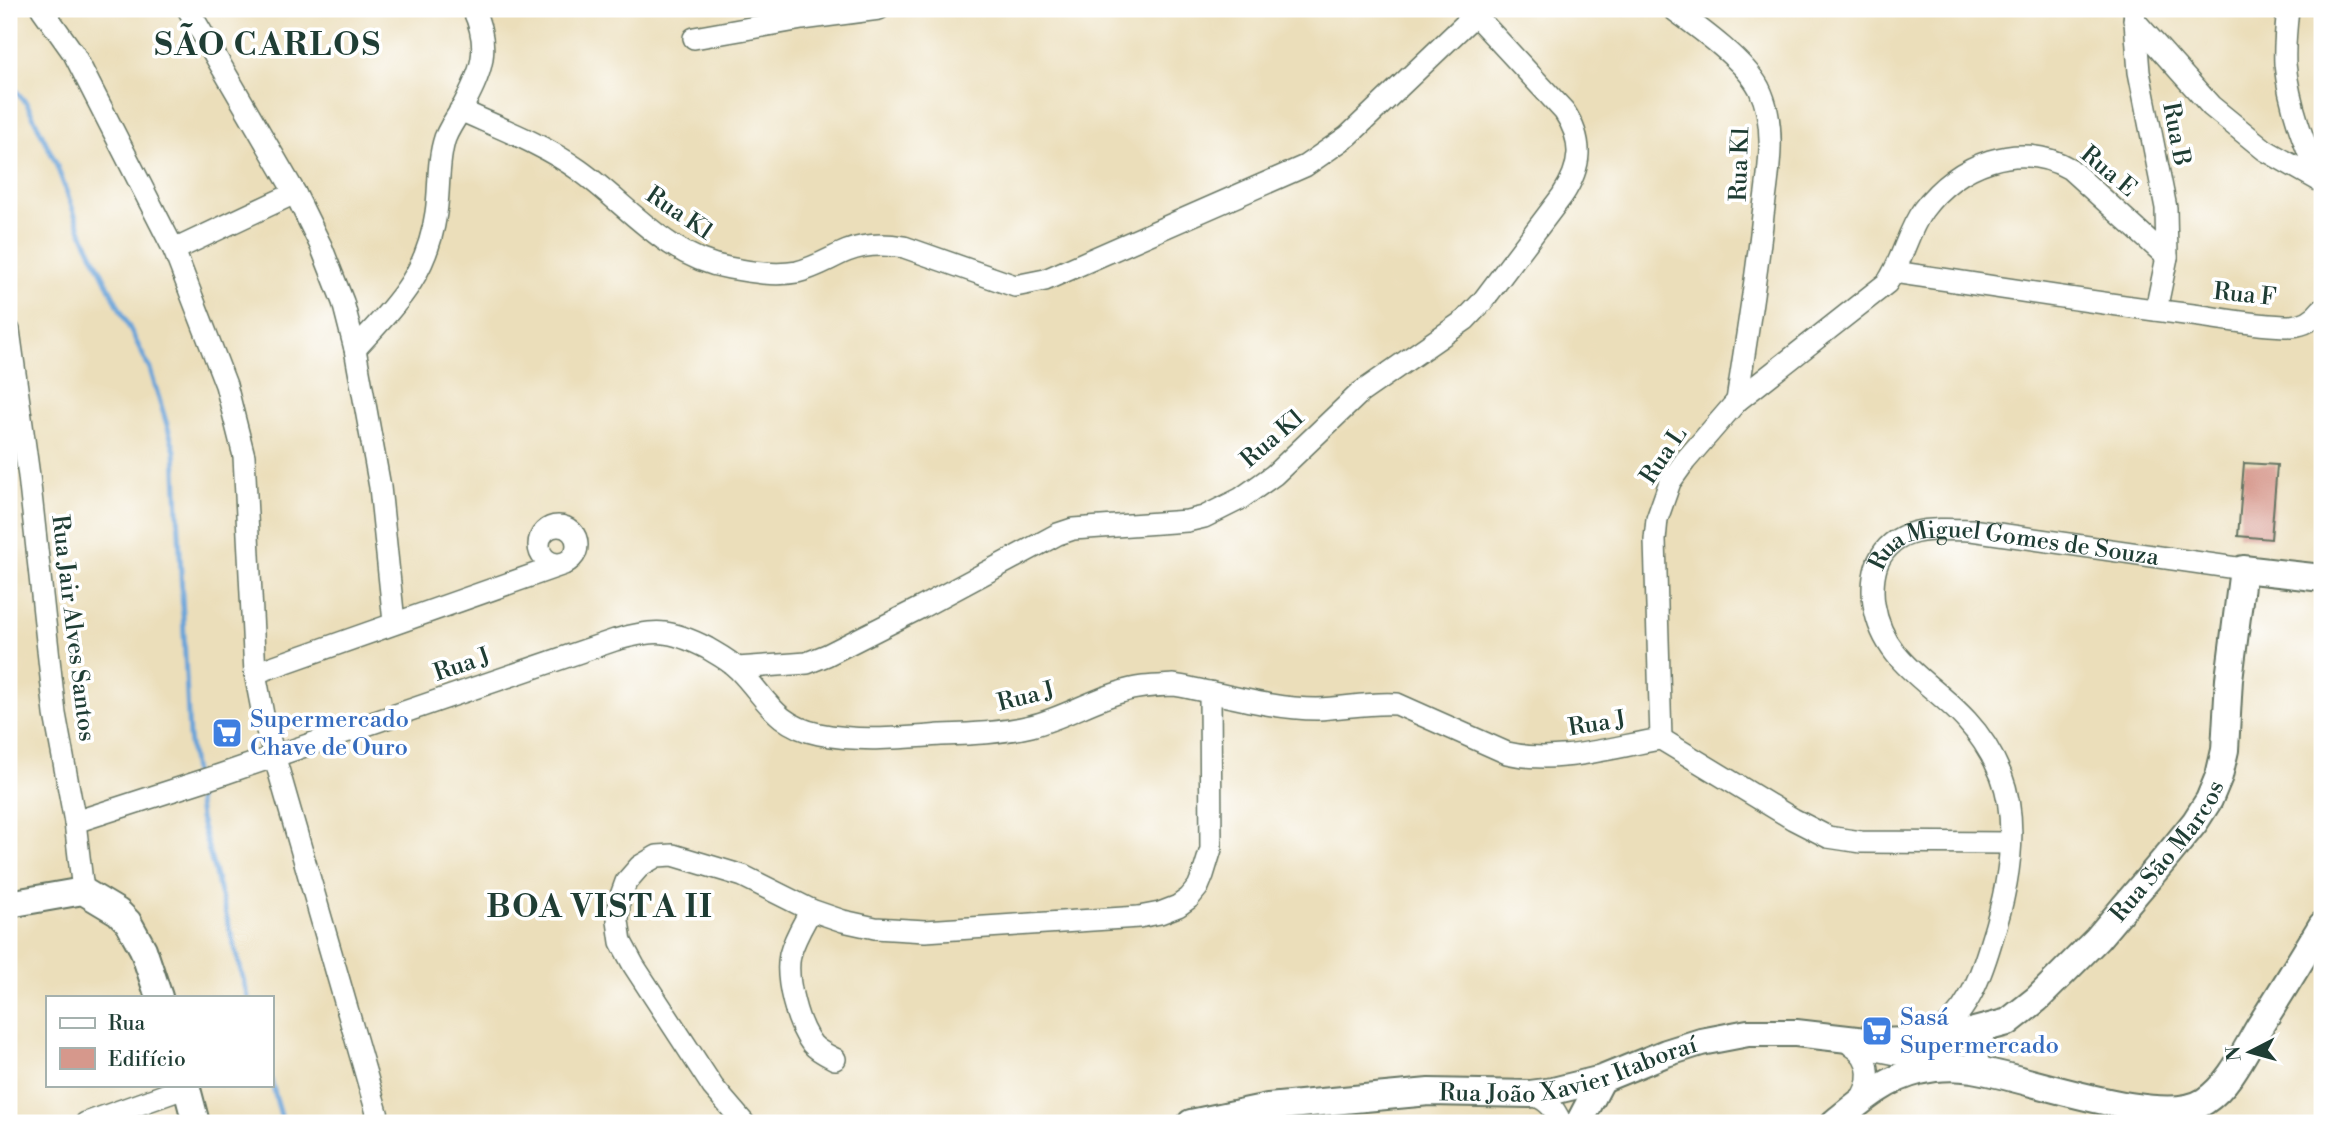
<svg xmlns="http://www.w3.org/2000/svg" width="2331" height="1132" font-family="'Libre Bodoni',serif">
<style>
.lines{fill:none;stroke-linecap:round;stroke-linejoin:round}
.stream{stroke:#67a3d8;stroke-width:5}
.building{fill:#d6988c}
.minor-casing{stroke:#667563;stroke-width:24}
.tertiary-casing{stroke:#667563;stroke-width:30}
.minor{stroke:#fff;stroke-width:21}
.tertiary{stroke:#fff;stroke-width:26}
.labels{text-anchor:middle;stroke-width:7;stroke-linejoin:round;paint-order:stroke}
.street-label{font-size:24px;fill:#1f3d34;stroke:#fff}
.shop-label{font-size:24px;fill:#366cbe;stroke:#fff;text-anchor:start}
.district-label{font-size:32px;font-weight:bold;letter-spacing:2px;fill:#1f3d34;stroke:#fff}
</style>
<rect width="100%" height="100%" fill="#fff"/>
<filter id="ink" filterUnits="userSpaceOnUse"><feTurbulence type="fractalNoise" baseFrequency=".0143" numOctaves="2"/><feDisplacementMap in="SourceGraphic" scale="14" xChannelSelector="R" yChannelSelector="G"/><feConvolveMatrix kernelMatrix="1 2 1 2 8 2 1 2 1" color-interpolation-filters="sRGB"/></filter>
<filter id="wash" filterUnits="userSpaceOnUse"><feTurbulence type="fractalNoise" baseFrequency=".00686" numOctaves="4" result="noise"/><feDisplacementMap in="SourceGraphic" scale="28" xChannelSelector="R" yChannelSelector="G"/><feGaussianBlur stdDeviation="1.57" result="paint"/><feColorMatrix in="noise" values="0 0 0 0 0 0 0 0 0 0 0 0 0 0 0 0 0 1.4 0 .05"/><feComposite in="paint" operator="in"/></filter>
<g filter="url(#wash)">
<rect width="100%" height="100%" fill="#ebdeba"/>
<g class="lines">
<!-- stream -->
<g class="stream">
<path d="M9,83L27,104L55,161L81,231L150,369L175,451L189,737L195,780"/>
<path d="M196,789L200,818L248,997"/>
<path d="M271,1080L283,1123"/>
</g>
</g>
<g id="blocks">
<!-- building -->
<path class="building" d="M2244,463L2277,465L2271,539L2238,536Z"/>
</g>
</g>
<g filter="url(#ink)">
<use href="#blocks" fill-opacity="0" stroke="#667563" stroke-width="2"/>
<g class="lines">
<!-- minor casing -->
<g class="minor-casing">
<g id="minor">
<path d="M42,9L74,54L174,250L226,385L244,456L255,673L264,720L380,1123"/>
<path d="M188,9L295,193L321,246L343,302L355,349L380,487L394,622"/>
<path d="M1673,9C1699,28 1744,60 1759,88C1778,126 1768,175 1763,215C1757,277 1746,339 1737,401"/>
<path d="M2134,9L2139,72L2166,208L2167,257"/>
<path d="M2288,9C2286,27 2284,46 2285,64C2289,105 2304,143 2320,181"/>
<path d="M2134,20L2211,106L2265,150L2322,182"/>
<path d="M694,38L802,19L879,9"/>
<path d="M460,110C500,128 543,144 579,170C627,204 667,258 729,268C751,272 775,276 797,272C815,268 830,258 847,251C865,244 885,244 904,247L1015,286L1045,280L1305,166L1348,136L1481,9"/>
<path d="M174,250L295,193"/>
<path d="M1894,272C1991,286 2088,302 2185,314C2219,318 2256,326 2291,326C2304,325 2314,320 2322,309"/>
<path d="M9,330L29,476L55,714L75,822L83,891"/>
<path d="M355,349C396,304 427,276 436,213C440,188 437,162 445,138C449,128 455,119 461,110C481,73 492,49 473,9"/>
<circle cx="558" cy="545" r="19"/>
<path d="M737,668L807,663L827,655L922,607L1058,534L1073,529L1187,521L1204,517L1240,499L1274,475L1360,393L1465,320L1482,302L1562,196C1582,166 1584,141 1564,111L1475,15"/>
<path d="M255,673L564,564"/>
<path d="M1661,739L1655,540L1657,519L1670,482L1685,461L1737,401L1887,283C1903,260 1907,232 1923,210C1957,164 2019,139 2070,169L2167,257L2156,310"/>
<path d="M75,822L217,776L615,640C654,629 670,629 707,648C717,654 729,660 738,669C766,697 774,725 819,734C859,742 901,738 941,735C971,734 1002,733 1031,726C1063,718 1090,701 1121,692C1138,686 1156,686 1174,685C1221,693 1269,709 1317,709C1344,708 1370,702 1397,704L1507,753C1556,765 1612,747 1661,739L1793,819L1828,837L1861,842L2010,843"/>
<path d="M811,910C803,925 794,939 790,955C785,979 797,1025 812,1044C818,1051 827,1055 835,1059"/>
<path id="s1" d="M1930,1038C1966,1018 1980,979 1991,942C2007,892 2021,826 2001,775C1993,756 1981,736 1967,721C1931,681 1883,663 1874,604C1872,591 1873,574 1878,562C1895,525 1937,529 1971,530L2243,569"/>
<path d="M1851,1045C1874,1058 1872,1086 1857,1104"/>
<path d="M1871,1049L1946,1064"/>
<path d="M1983,1071C1972,1055 1975,1041 1989,1028"/>
<path d="M1530,1094C1547,1099 1554,1107 1561,1123"/>
<path d="M86,1123L187,1087"/>
<path d="M744,1123L713,1087L634,966L621,942L618,921L619,901L626,882L640,866L657,856L673,855L743,876L811,910L843,921L875,928L925,931L1139,917L1160,913L1178,906L1189,898L1198,887L1203,875L1211,849L1210,692"/>
</g>
</g>
<!-- tertiary casing -->
<g class="tertiary-casing">
<g id="tertiary">
<path d="M9,904L83,891L118,912L128,922L143,949L159,997"/>
<path d="M186,1085L196,1123"/>
<path id="s2" d="M1191,1123L1268,1107L1429,1092L1530,1094L1553,1091L1602,1079L1666,1053L1701,1042L1748,1033H1796L1874,1042L1911,1041L1959,1035L2008,1022L2037,999L2097,939L2169,854L2195,822L2209,800L2219,776L2225,750L2229,679L2243,569L2322,578"/>
<path d="M1579,1123L1602,1079"/>
<path d="M1834,1123C1860,1102 1885,1079 1919,1071C1936,1067 1955,1066 1972,1069C2024,1076 2162,1130 2205,1101C2229,1085 2244,1053 2258,1029C2280,994 2301,960 2322,925"/>
</g>
</g>
<!-- minor -->
<use href="#minor" class="minor"/>
<!-- tertiary -->
<use href="#tertiary" class="tertiary"/>
</g>
</g>
<!-- icons -->
<defs>
<g id="supermarket-square" transform="scale(1.575)"><rect x="-9" y="-9" width="18" height="18" rx="4" fill="#3f7fe0" stroke="#fff"/><path d="M-6-5.5h2.5l.6 2H6L4.5 2H-2.5L-4.4-4H-6ZM-1.5 3.2a1.3 1.3 0 1 0 .1 0ZM3 3.2a1.3 1.3 0 1 0 .1 0Z" fill="#fff"/></g>
</defs>
<g fill-rule="evenodd">
<use href="#supermarket-square" x="227" y="733"/>
<use href="#supermarket-square" x="1877" y="1031"/>
</g>
<g class="labels">
<!-- street labels -->
<g class="street-label">
<text transform="translate(2177 134) rotate(79)" y="8">Rua B</text>
<text transform="translate(1739 164) rotate(-88)" y="8">Rua K1</text>
<text transform="translate(2109 171) rotate(40)" y="8">Rua E</text>
<text transform="translate(680 213) rotate(34)" y="8">Rua K1</text>
<text transform="translate(2245 294) rotate(6)" y="8">Rua F</text>
<text transform="translate(1272 438) rotate(-41)" y="8">Rua K1</text>
<text transform="translate(1663 455) rotate(-56)" y="8">Rua L</text>
<text dy="8" stroke="none"><textPath href="#s1" startOffset="691">Rua Miguel Gomes de Souza</textPath></text>
<text transform="translate(74 628) rotate(83)" y="8">Rua Jair Alves Santos</text>
<text transform="translate(462 664) rotate(-19)" y="8">Rua J</text>
<text transform="translate(1026 696) rotate(-14)" y="8">Rua J</text>
<text transform="translate(1597 723) rotate(-9)" y="8">Rua J</text>
<text dy="8" stroke="none"><textPath href="#s2" startOffset="1066">Rua São Marcos</textPath></text>
<text dy="8" stroke="none"><textPath href="#s2" startOffset="383">Rua João Xavier Itaboraí</textPath></text>
</g>
<!-- shop labels -->
<g class="shop-label">
<text x="250" y="727">Supermercado<tspan x="250" dy="28">Chave de Ouro</tspan></text>
<text x="1900" y="1025">Sasá<tspan x="1900" dy="28">Supermercado</tspan></text>
</g>
<!-- district labels -->
<g class="district-label">
<text x="268" y="55">SÃO CARLOS</text>
<text x="600" y="917">BOA VISTA II</text>
</g>
</g>
<!-- margin -->
<rect width="2331" height="1132" fill="none" stroke="#fff" stroke-width="35"/>
<!-- legend -->
<rect x="46" y="996" width="228" height="91" fill="#ffffff" stroke="#a5b1ae" stroke-width="2"/>
<rect x="60" y="1018" width="35" height="10" fill="#ffffff" stroke="#a5b1ae" stroke-width="2"/>
<text x="108" y="1030" font-size="21" fill="#1f3d34">Rua</text>
<rect x="60" y="1048" width="35" height="21" fill="#d6988c" stroke="#a5b1ae" stroke-width="2"/>
<text x="108" y="1066" font-size="21" fill="#1f3d34">Edifício</text>
<!-- north arrow -->
<g transform="translate(2250 1052) rotate(264)" stroke="#ffffff" stroke-width="5" paint-order="stroke">
<path d="M0-5L12 26L0 18L-12 26Z" fill="#1f3d34"/>
<text y="-10" font-size="19" font-weight="bold" text-anchor="middle" fill="#1f3d34">N</text>
</g>
</svg>
